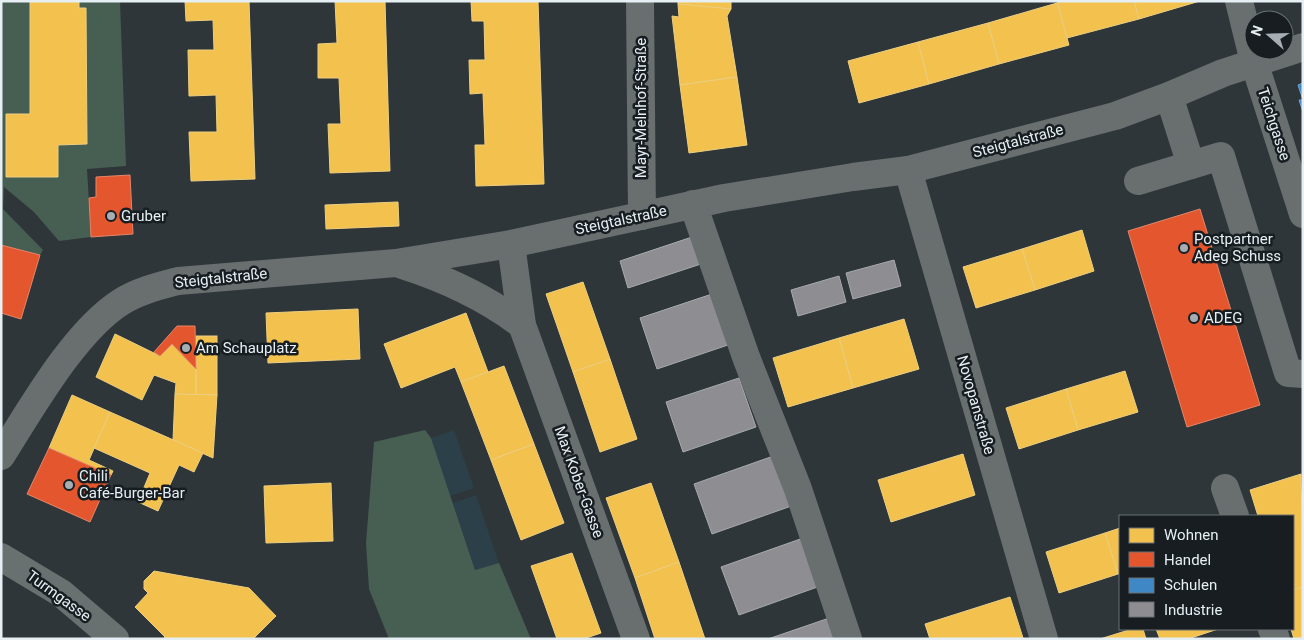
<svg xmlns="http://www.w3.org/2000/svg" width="1304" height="640" font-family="Roboto,sans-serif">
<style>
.built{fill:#2c4049}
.green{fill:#475e53}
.homes{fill:#f2c14e;stroke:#eecf80}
.shops{fill:#e4572e;stroke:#e58569}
.schools{fill:#3f88c5;stroke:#71a7d3}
.industry{fill:#8d8d92;stroke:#a8aaaf}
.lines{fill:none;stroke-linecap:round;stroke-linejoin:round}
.minor{stroke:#696e6f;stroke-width:28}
.major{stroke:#687070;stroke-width:28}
.poi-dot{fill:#a6aeb3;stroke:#171d21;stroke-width:2}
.labels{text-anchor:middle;stroke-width:5;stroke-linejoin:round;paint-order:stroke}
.street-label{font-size:15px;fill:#e6eff4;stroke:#171d21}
.poi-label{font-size:15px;fill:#e6eff4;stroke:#171d21;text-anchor:start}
</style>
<rect width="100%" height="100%" fill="#2e3639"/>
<!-- built -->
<g class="built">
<path d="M454,430L474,488L450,496L431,438Z"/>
<path d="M476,495L499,563L475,570L453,503Z"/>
</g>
<!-- green -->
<g class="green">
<path d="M1,1H120L126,166L87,169L91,237L59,241L34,212L4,187L3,209L43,250L40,255L1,245Z"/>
<path d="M425,430L431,438L475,570L499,563L531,639H389L369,589L366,543L374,442Z"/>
</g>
<!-- homes -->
<g class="homes">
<path d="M30,1H79V8H86L87,144L58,145V177H6V114H30Z"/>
<path d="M185,1H249L255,179L191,181L189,132H217L216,95L189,96L188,50H214L213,20L186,21Z"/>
<path d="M335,1H385L390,171L330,173L328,124H341L339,78H318V44L337,43Z"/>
<path d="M471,1H538L544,184L476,186L475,145H485L483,93L470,94L469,60H485L484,21H472Z"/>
<path d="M678,1H731V9L678,4Z"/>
<path d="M1057,1H1134L1139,19L1067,38Z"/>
<path d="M1134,1H1200L1139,19Z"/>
<path d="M1057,3L1069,45L999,64L988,23Z"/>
<path d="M678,4L731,9L727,16L737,77L680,85L672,16L679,17Z"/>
<path d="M988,23L999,64L929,84L918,42Z"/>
<path d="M918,42L929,84L859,103L848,61Z"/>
<path d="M737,77L747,145L689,153L680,85Z"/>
<path d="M398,202L399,226L326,229L325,205Z"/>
<path d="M1082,230L1094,271L1035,290L1022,249Z"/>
<path d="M1022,249L1035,290L976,308L963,267Z"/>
<path d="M583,282L610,359L573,372L546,294Z"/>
<path d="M358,309L360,359L268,363L266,313Z"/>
<path d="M466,313L488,372L461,382L455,367L401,388L384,344Z"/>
<path d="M904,319L919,369L853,388L839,338Z"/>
<path d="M115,334L160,356L172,344L196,369V395L175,394L176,383L154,375L142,400L96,377Z"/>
<rect x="196" y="336" width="21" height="59"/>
<path d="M839,338L853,388L788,407L773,358Z"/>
<path d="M610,359L637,439L600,452L573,372Z"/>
<path d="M504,366L534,444L491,460L461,382Z"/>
<path d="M1125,371L1138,412L1078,430L1066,389Z"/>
<path d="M1066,389L1078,430L1019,449L1006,408Z"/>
<path d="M175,394L217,395L213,458L173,440Z"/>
<path d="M72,395L110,412L89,460L113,471L111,475L49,448Z"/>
<path d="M110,412L203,453L194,472L179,465L158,511L138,502L150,473L94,448Z"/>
<path d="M534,444L564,523L521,540L491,460Z"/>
<path d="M963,454L975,495L891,522L878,480Z"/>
<path d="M1301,474L1303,587L1293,590V516H1258L1250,490Z"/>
<path d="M331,483L333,541L266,543L264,486Z"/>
<path d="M651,483L679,562L635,578L606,498Z"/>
<path d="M1120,528V573L1118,574L1105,533Z"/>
<path d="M1105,533L1118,574L1059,593L1046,552Z"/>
<path d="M572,553L601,633L583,639H557L531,566Z"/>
<path d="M679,562L705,639H655L635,578Z"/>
<path d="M154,571L249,588L276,616L253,639H163L165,637L135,607L148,593L144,589V581Z"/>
<path d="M1303,587V639H1294L1291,629H1293V590Z"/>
<path d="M1010,597L1023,638L930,639L925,624Z"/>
<path d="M1132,629H1143L1146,639H1100Z"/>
<path d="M1156,629H1218L1188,639H1160Z"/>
</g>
<!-- shops -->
<g class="shops">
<path d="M130,175L133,234L91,237L89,198L96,197V177Z"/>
<path d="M1200,209L1260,405L1187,427L1128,231Z"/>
<path d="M1,245L40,255L21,319L1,313Z"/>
<path d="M177,326H195L196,369L172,344L160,356L154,352Z"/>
<path d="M49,448L111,475L90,522L27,494Z"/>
</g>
<!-- schools -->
<path class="schools" d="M1303,83V112L1299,100H1303L1298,85Z"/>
<!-- industry -->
<g class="industry">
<path d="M695,236L704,263L628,288L620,261Z"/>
<path d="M894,260L901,286L853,299L846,273Z"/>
<path d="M839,276L846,302L798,316L791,290Z"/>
<path d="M712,294L728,345L657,369L640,318Z"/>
<path d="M739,378L756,427L683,452L666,402Z"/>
<path d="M779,454L797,504L712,534L694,484Z"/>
<path d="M806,537L823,585L739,615L721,567Z"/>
<path d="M835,616L842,639H768Z"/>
</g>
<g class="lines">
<!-- minor -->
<g class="minor">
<path d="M640,1L642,216"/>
<path d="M1239,1L1254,62L1303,214"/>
<path d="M1169,96L1191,165L1221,156L1288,373L1303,374"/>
<path d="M908,170L1044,639"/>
<path d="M1138,181L1191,165"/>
<path d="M693,204L746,357L798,489L848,639"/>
<path d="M511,244L522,325L636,639"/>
<path d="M402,265C446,279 485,297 522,325"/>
<path d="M1,456C31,409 74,332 121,302C138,291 159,286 178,281L396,263L511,244L724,198L853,177L908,170L1115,116L1169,96L1223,73L1303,47"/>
<path d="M1225,488L1235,516"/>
<path d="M1272,629L1276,639"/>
</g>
<!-- major -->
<path class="major" d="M1,557L61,593L115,639"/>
</g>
<!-- markers -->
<g class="poi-dot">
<circle cx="111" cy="216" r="5"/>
<circle cx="1184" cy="248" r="5"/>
<circle cx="1194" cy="318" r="5"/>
<circle cx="186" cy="348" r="5"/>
<circle cx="69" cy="485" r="5"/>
</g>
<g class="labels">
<!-- street labels -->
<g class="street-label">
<text transform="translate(641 108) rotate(-90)" y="5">Mayr-Melnhof-Straße</text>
<text transform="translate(1274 124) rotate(72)" y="5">Teichgasse</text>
<text transform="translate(1018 141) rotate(-15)" y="5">Steigtalstraße</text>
<text transform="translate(621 220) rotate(-12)" y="5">Steigtalstraße</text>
<text transform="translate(221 278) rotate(-6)" y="5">Steigtalstraße</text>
<text transform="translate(976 405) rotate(74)" y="5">Novopanstraße</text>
<text transform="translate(579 482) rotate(70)" y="5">Max Kober-Gasse</text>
<text transform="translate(59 596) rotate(36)" y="5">Turmgasse</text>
</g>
<!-- poi labels -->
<g class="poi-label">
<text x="121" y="221">Gruber</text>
<text x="1194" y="244">Postpartner<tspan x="1194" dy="17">Adeg Schuss</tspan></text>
<text x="1204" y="323">ADEG</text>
<text x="196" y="353">Am Schauplatz</text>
<text x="79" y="481">Chili<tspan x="79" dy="17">Café-Burger-Bar</tspan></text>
</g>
</g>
<!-- border -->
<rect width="1304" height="640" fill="none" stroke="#e6eff4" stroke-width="5"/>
<!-- legend -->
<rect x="1119" y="515" width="175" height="115" fill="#171d21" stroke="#6a7175"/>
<rect x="1129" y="528" width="25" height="15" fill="#f2c14e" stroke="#6a7175"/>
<text x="1164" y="540" font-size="15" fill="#e6eff4">Wohnen</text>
<rect x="1129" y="552" width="25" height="15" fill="#e4572e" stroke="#6a7175"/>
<text x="1164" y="565" font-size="15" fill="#e6eff4">Handel</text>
<rect x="1129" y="578" width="25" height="15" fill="#3f88c5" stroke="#6a7175"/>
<text x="1164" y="590" font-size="15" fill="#e6eff4">Schulen</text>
<rect x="1129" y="602" width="25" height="15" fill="#8d8d92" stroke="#6a7175"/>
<text x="1164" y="615" font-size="15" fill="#e6eff4">Industrie</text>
<!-- north arrow -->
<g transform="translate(1269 35) rotate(290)"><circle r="24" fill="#171d21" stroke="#6a7175"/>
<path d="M0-4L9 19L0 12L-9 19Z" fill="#a6aeb3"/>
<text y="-8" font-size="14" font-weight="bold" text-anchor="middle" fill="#e6eff4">N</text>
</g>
</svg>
